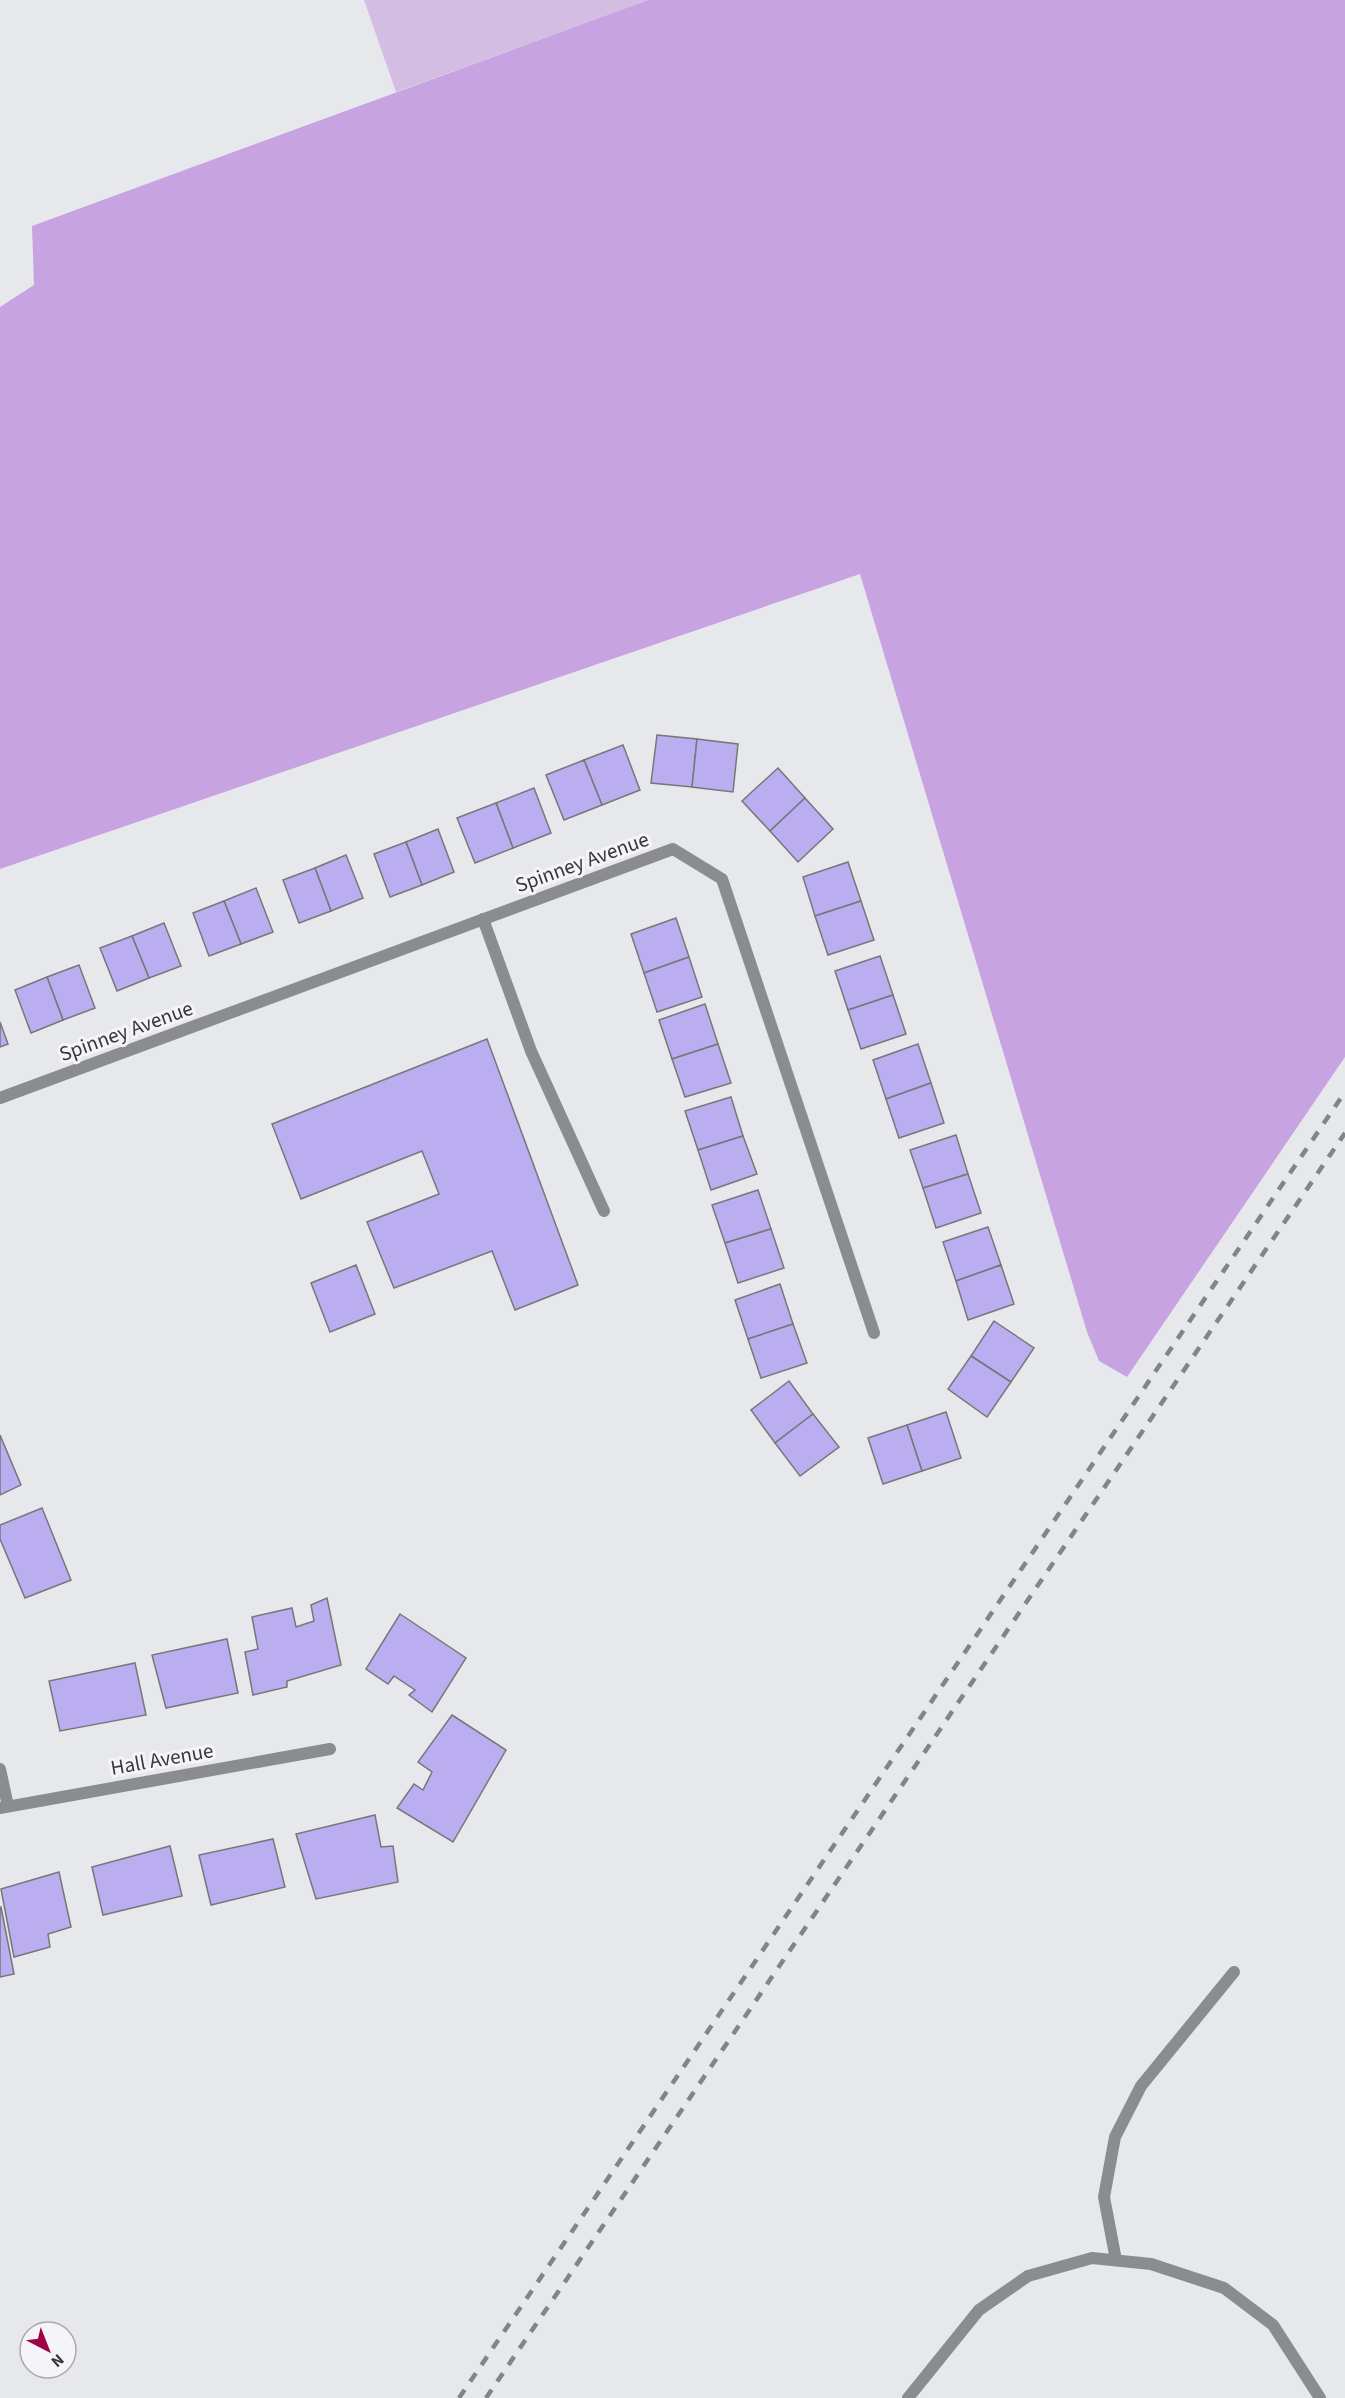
<svg xmlns="http://www.w3.org/2000/svg" width="1345" height="2398" font-family="'Source Sans 3',sans-serif">
<style>
.green{fill:#d3bde3}
.forest{fill:#c8a3e1}
.building{fill:#baadf0;stroke:#77777a;stroke-width:1.5}
.lines{fill:none;stroke-linecap:round;stroke-linejoin:round}
.lane{stroke:#8b8c8d;stroke-width:12}
.street{stroke:#8b8c8d;stroke-width:12}
.rail{stroke:#838485;stroke-width:4.5;stroke-dasharray:10 10;stroke-linecap:butt}
.labels{text-anchor:middle;stroke-width:6;stroke-linejoin:round;paint-order:stroke}
.street-label{font-size:21px;fill:#373839;stroke:#f5f5f9}
</style>
<rect width="100%" height="100%" fill="#e7e8eb"/>
<!-- green -->
<path class="green" d="M364,0H648L396,92Z"/>
<!-- forest -->
<path class="forest" d="M648,0H1345V1057L1127,1377L1099,1361L1087,1332L860,574L0,869V307L34,285L32,226Z"/>
<!-- building -->
<g class="building">
<path d="M657,735L697,739L692,787L651,783Z"/>
<path d="M697,739L738,744L733,792L692,787Z"/>
<path d="M623,745L640,790L602,805L584,760Z"/>
<path d="M584,760L602,805L564,820L546,775Z"/>
<path d="M778,768L805,798L770,831L742,801Z"/>
<path d="M534,788L551,833L513,848L496,803Z"/>
<path d="M805,798L833,829L798,862L770,831Z"/>
<path d="M496,803L513,848L475,863L457,818Z"/>
<path d="M438,829L454,872L422,885L406,842Z"/>
<path d="M406,842L422,885L390,897L374,854Z"/>
<path d="M346,855L363,898L331,911L315,868Z"/>
<path d="M848,862L861,901L815,916L803,877Z"/>
<path d="M315,868L331,911L299,923L283,880Z"/>
<path d="M256,888L273,932L241,944L224,901Z"/>
<path d="M224,901L241,944L209,956L193,913Z"/>
<path d="M861,901L874,940L828,955L815,916Z"/>
<path d="M676,918L689,957L644,973L631,934Z"/>
<path d="M164,923L181,966L149,978L132,936Z"/>
<path d="M132,936L149,978L117,991L100,948Z"/>
<path d="M880,956L893,995L848,1010L835,971Z"/>
<path d="M689,957L702,997L657,1012L644,973Z"/>
<path d="M79,965L95,1008L63,1020L47,977Z"/>
<path d="M47,977L63,1020L31,1033L15,990Z"/>
<path d="M893,995L906,1034L861,1049L848,1010Z"/>
<path d="M705,1004L718,1044L672,1059L659,1020Z"/>
<path d="M0,1022L8,1044L0,1047Z"/>
<path d="M487,1039L578,1285L515,1310L492,1251L394,1288L367,1222L439,1194L422,1151L301,1199L272,1124Z"/>
<path d="M718,1044L731,1083L685,1097L672,1059Z"/>
<path d="M918,1044L931,1083L886,1099L873,1060Z"/>
<path d="M931,1083L944,1123L899,1138L886,1099Z"/>
<path d="M731,1097L743,1136L698,1150L685,1111Z"/>
<path d="M956,1135L968,1174L923,1188L910,1150Z"/>
<path d="M743,1136L757,1174L711,1190L698,1150Z"/>
<path d="M968,1174L981,1213L936,1228L923,1188Z"/>
<path d="M758,1190L771,1229L725,1243L712,1205Z"/>
<path d="M988,1227L1001,1265L956,1281L943,1242Z"/>
<path d="M771,1229L784,1268L738,1283L725,1243Z"/>
<path d="M356,1265L375,1314L330,1332L311,1283Z"/>
<path d="M1001,1265L1014,1304L968,1320L956,1281Z"/>
<path d="M780,1284L793,1324L748,1339L735,1300Z"/>
<path d="M994,1321L1034,1348L1011,1382L971,1356Z"/>
<path d="M793,1324L807,1363L761,1378L748,1339Z"/>
<path d="M971,1356L1011,1382L987,1417L948,1389Z"/>
<path d="M789,1381L813,1414L775,1443L751,1410Z"/>
<path d="M946,1412L961,1458L922,1471L907,1425Z"/>
<path d="M813,1414L839,1447L800,1476L775,1443Z"/>
<path d="M907,1425L922,1471L883,1484L868,1438Z"/>
<path d="M0,1435L21,1485L0,1495Z"/>
<path d="M42,1508L71,1580L25,1598L0,1539V1525Z"/>
<path d="M327,1598L341,1665L287,1681V1687L253,1695L245,1652L258,1649L252,1617L292,1608L296,1627L314,1621L311,1605Z"/>
<path d="M400,1614L466,1658L432,1712L409,1695L415,1690L394,1676L388,1684L366,1669Z"/>
<path d="M227,1639L238,1693L166,1708L152,1655Z"/>
<path d="M135,1663L146,1715L60,1731L49,1681Z"/>
<path d="M452,1715L506,1750L453,1842L397,1808L414,1784L423,1790L432,1772L418,1762Z"/>
<path d="M375,1815L381,1847L393,1846L398,1882L316,1899L296,1834Z"/>
<path d="M273,1839L285,1887L211,1905L199,1855Z"/>
<path d="M170,1846L182,1896L103,1915L92,1867Z"/>
<path d="M59,1872L71,1927L48,1934L50,1947L14,1957L1,1889Z"/>
<path d="M1,1907L14,1974L0,1977V1908Z"/>
</g>
<g class="lines">
<!-- lane -->
<path class="lane" d="M483,919L531,1051L604,1211"/>
<!-- street -->
<g class="street">
<path d="M0,1098L673,849L722,879L874,1333"/>
<path d="M0,1769L8,1806"/>
<path d="M0,1808L330,1749"/>
<path d="M1116,2260L1104,2197L1115,2137L1141,2086L1234,1972"/>
<path d="M908,2398L979,2310L1028,2276L1092,2258L1151,2264L1224,2288L1273,2325L1320,2398"/>
</g>
<!-- rail -->
<g class="rail">
<path d="M459,2398L1345,1092"/>
<path d="M486,2398L1345,1133"/>
</g>
</g>
<g class="labels">
<!-- street labels -->
<g class="street-label">
<text transform="translate(582 862) rotate(-20)" y="7">Spinney Avenue</text>
<text transform="translate(126 1031) rotate(-20)" y="7">Spinney Avenue</text>
<text transform="translate(162 1759) rotate(-10)" y="7">Hall Avenue</text>
</g>
</g>
<!-- north arrow -->
<g transform="translate(48 2350) rotate(138)"><circle r="28" fill="#f5f5f9" stroke="#a9a9ac" stroke-width="1.5"/>
<path d="M0-4.5L10 22L0 15L-10 22Z" fill="#a00345"/>
<text y="-9" font-size="16" font-weight="bold" text-anchor="middle" fill="#373839">N</text>
</g>
</svg>
